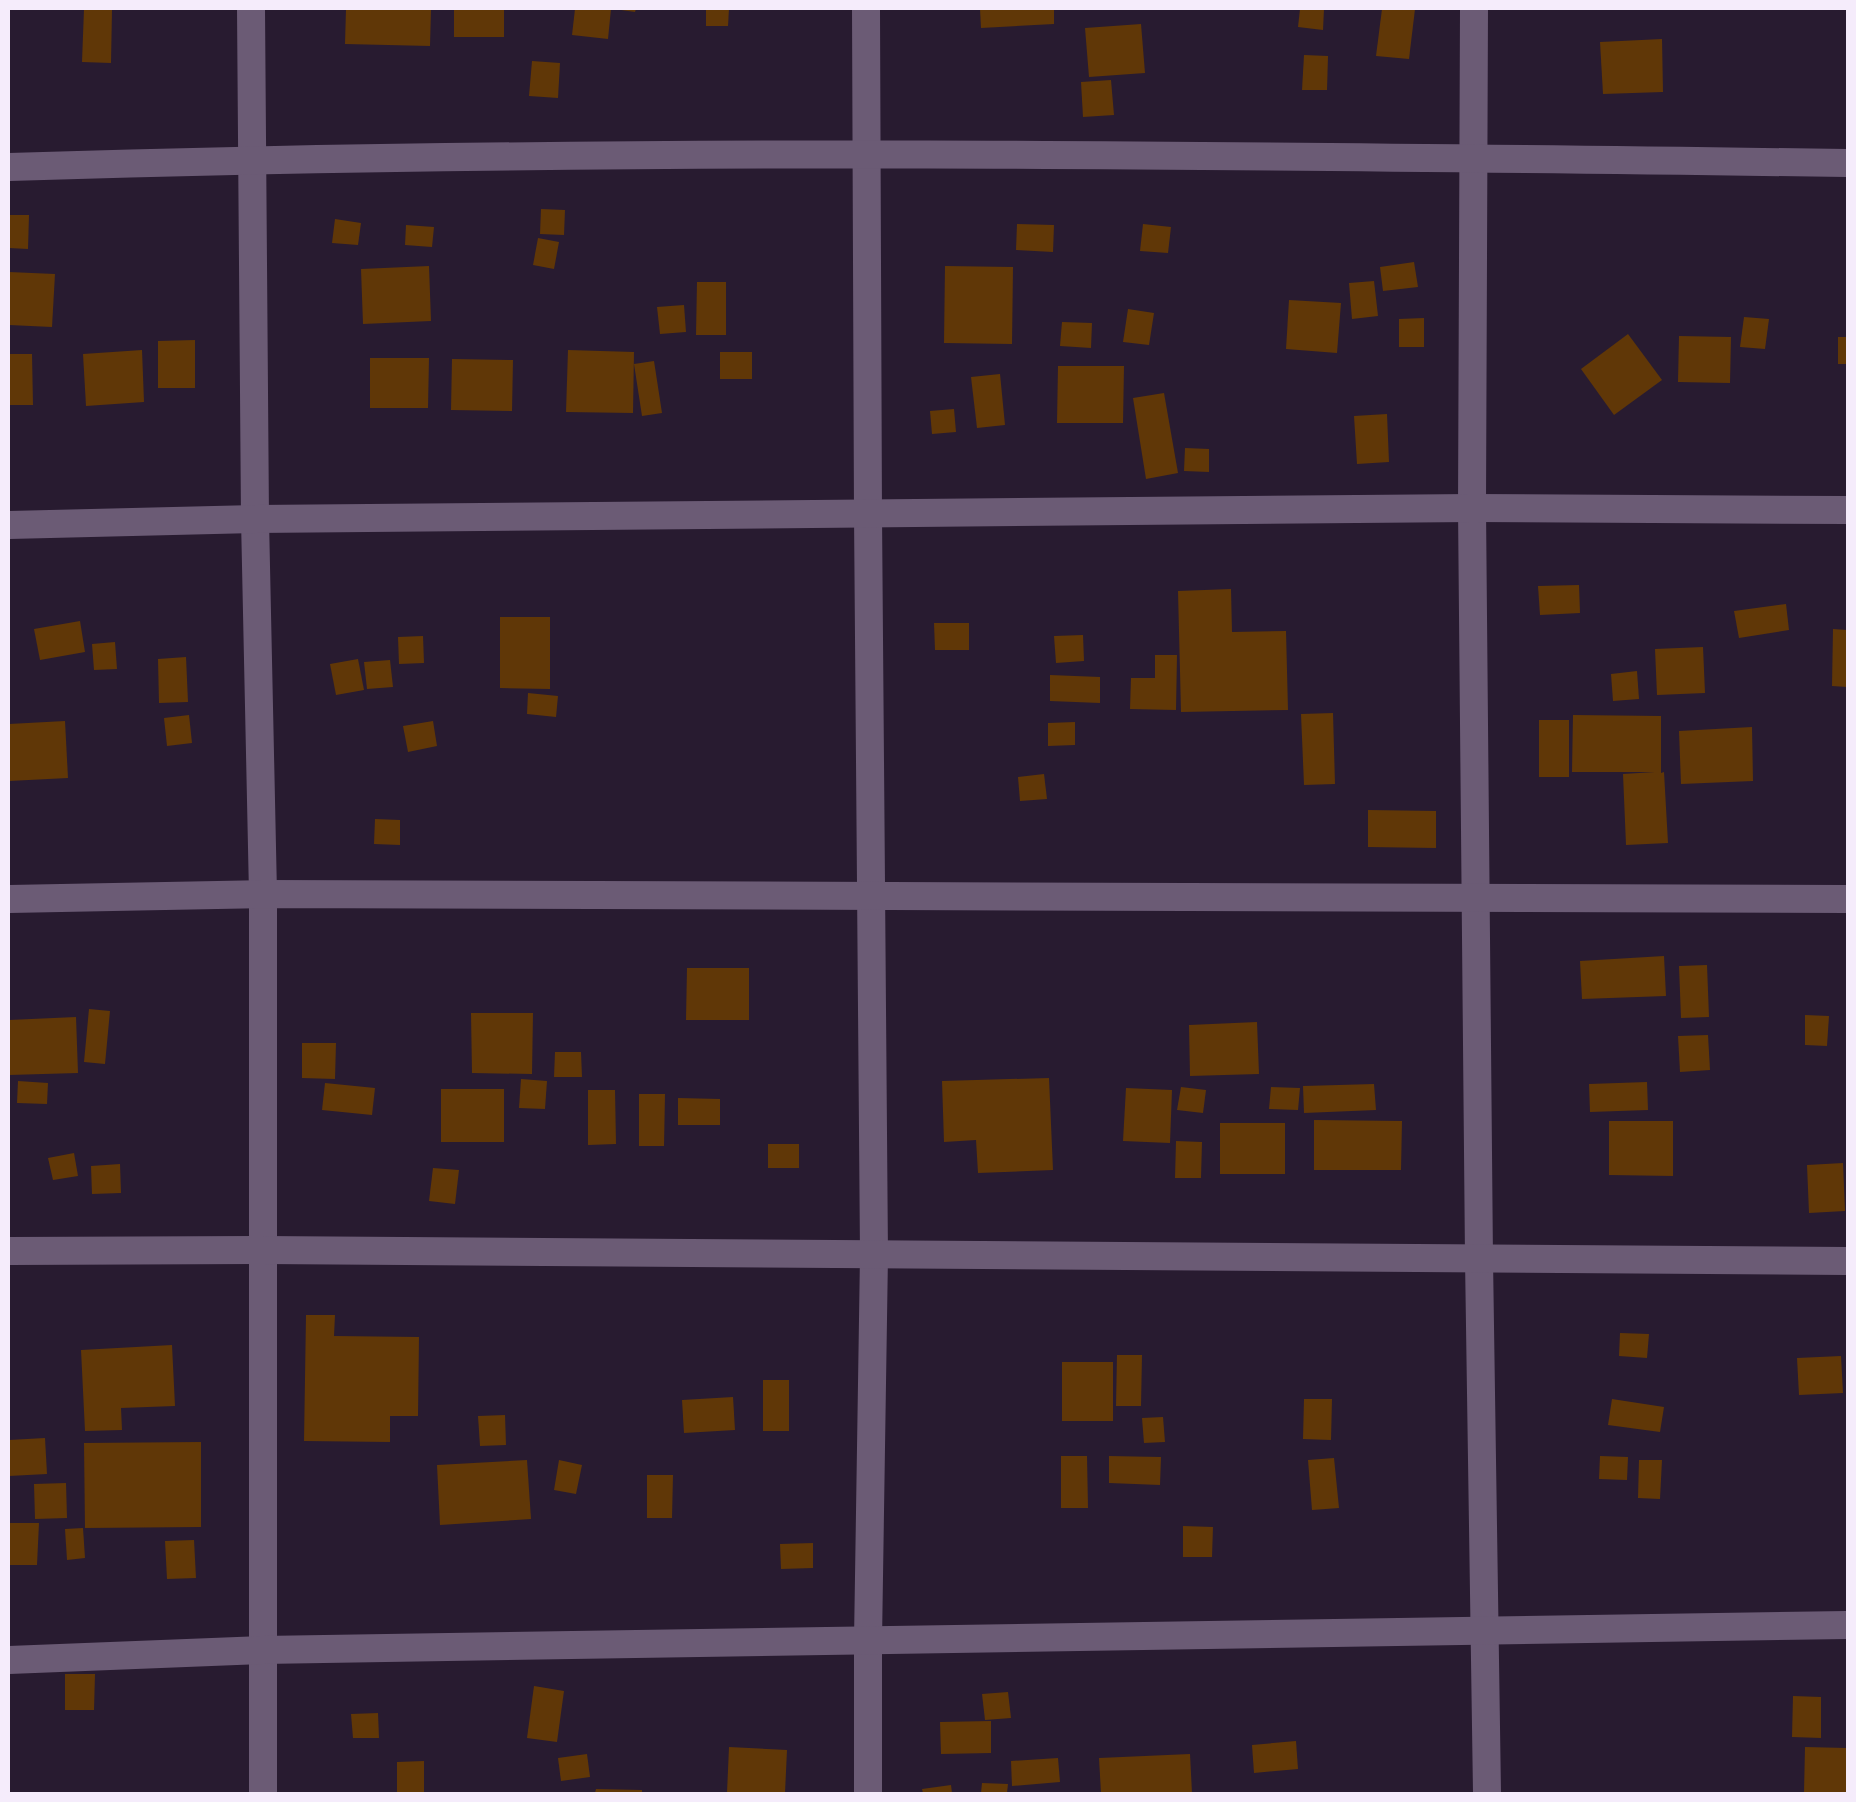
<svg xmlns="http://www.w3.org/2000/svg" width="1856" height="1802" font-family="Arial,sans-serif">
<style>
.building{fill:#603707}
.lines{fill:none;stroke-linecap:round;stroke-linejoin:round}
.minor{stroke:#6b5b75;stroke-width:28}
</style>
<rect width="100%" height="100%" fill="#281b30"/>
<!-- building -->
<g class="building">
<path d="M84,9L112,10L111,63L82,62Z"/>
<path d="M346,9H431L430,46L345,44Z"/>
<rect x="454" y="9" width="50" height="28"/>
<path d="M575,9H611L608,39L572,35Z"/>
<path d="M614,9H636L635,12Z"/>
<path d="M706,9H729L728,26H706Z"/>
<path d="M980,9H1054V24L981,28Z"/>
<path d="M1300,9H1324L1323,30L1298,27Z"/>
<path d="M1382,9H1415L1409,59L1376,56Z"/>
<path d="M1141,24L1145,73L1089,77L1085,28Z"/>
<path d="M1662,39L1663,92L1603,94L1600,42Z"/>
<path d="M1304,55L1328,56L1327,90H1302Z"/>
<path d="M532,61L560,63L558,98L529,96Z"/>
<path d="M1111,80L1114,115L1083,117L1081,82Z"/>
<path d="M541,209L565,210L564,235L540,234Z"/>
<path d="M9,215H29L28,249L9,248Z"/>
<path d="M335,219L361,223L358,245L332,243Z"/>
<path d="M1017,224L1054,225L1053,252L1016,250Z"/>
<path d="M1143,224L1171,227L1168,253L1140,251Z"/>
<path d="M406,225L434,227L432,247L405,245Z"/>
<path d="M538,238L559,242L554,269L533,265Z"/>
<path d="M1414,262L1418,287L1383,291L1380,267Z"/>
<path d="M429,266L431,321L363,324L361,269Z"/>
<path d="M945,266L1013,267L1012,344L944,343Z"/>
<path d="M9,272L55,274L52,327L9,325Z"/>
<path d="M1374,281L1378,316L1352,319L1349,283Z"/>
<path d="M697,282H726V335H696Z"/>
<path d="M1289,300L1341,303L1337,353L1286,349Z"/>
<path d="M684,305L686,332L660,334L657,307Z"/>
<path d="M1128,309L1154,313L1149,345L1123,342Z"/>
<path d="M1744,317L1769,319L1765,349L1740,347Z"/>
<path d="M1424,318V347H1399V319Z"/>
<path d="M1062,322L1092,323L1091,348L1060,346Z"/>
<path d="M1628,334L1662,380L1614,415L1581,369Z"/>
<path d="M1679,336L1731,337L1730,383L1678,382Z"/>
<rect x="1838" y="337" width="9" height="27"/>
<path d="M195,340V388H158V341Z"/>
<path d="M142,350L144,402L86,406L83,354Z"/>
<path d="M568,350L634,352L633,413L566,412Z"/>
<rect x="720" y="352" width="32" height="27"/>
<path d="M9,354H32L33,405H9Z"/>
<path d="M370,358H429L428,408H370Z"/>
<path d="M452,359L513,360L512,411L451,410Z"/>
<path d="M654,361L662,413L642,416L634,364Z"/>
<path d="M1058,366H1124L1123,423H1057Z"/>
<path d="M1000,374L1005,425L977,428L971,377Z"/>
<path d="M1164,393L1178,473L1146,479L1133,398Z"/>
<path d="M954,409L956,432L932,434L930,411Z"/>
<path d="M1387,414L1389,462L1357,464L1354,416Z"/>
<path d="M1185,448L1209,449V472L1184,471Z"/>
<path d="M1579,585L1580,613L1540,615L1538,586Z"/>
<path d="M1231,589L1232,632L1286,631L1288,710L1181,712L1178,591Z"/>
<path d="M1786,604L1789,630L1739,638L1734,611Z"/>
<path d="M500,617H550V689L500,688Z"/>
<path d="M80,621L85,652L40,660L34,629Z"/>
<path d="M934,623H969V650H935Z"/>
<path d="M1833,629L1847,630V687L1832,686Z"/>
<path d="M1083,635L1084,661L1056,663L1054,636Z"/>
<path d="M423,636L424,663L399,664L398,637Z"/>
<path d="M115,642L117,669L94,670L92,644Z"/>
<path d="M1703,647L1705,693L1657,695L1655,649Z"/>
<path d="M1155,655H1177L1176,710L1130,709L1131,678H1155Z"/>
<path d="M186,657L188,702L159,703L158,659Z"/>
<path d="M358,659L364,690L336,695L330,664Z"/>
<path d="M390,660L393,687L367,689L364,662Z"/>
<path d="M1637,671L1639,699L1613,701L1611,674Z"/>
<path d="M1050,675L1100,677V703L1050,701Z"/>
<path d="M528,693L558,696L556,717L527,714Z"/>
<path d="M1333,713L1335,784L1304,785L1301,714Z"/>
<path d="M189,715L192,743L167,746L164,718Z"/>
<path d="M1573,715L1661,716V773L1664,772L1668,843L1626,845L1623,774L1655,772H1572Z"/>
<rect x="1539" y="720" width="30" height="57"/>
<path d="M65,721L68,778L9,781V724Z"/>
<path d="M433,721L437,746L408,752L403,726Z"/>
<path d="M1075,722V745L1048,746V723Z"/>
<path d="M1752,727L1753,781L1681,784L1679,731Z"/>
<path d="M1044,774L1047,799L1020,801L1018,777Z"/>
<path d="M1368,810L1436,811V848L1368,847Z"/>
<path d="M375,819L400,820V845L374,844Z"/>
<path d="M1664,956L1666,996L1582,999L1580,961Z"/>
<path d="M1707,965L1709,1017L1681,1018L1679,966Z"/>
<path d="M687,968H749V1020H686Z"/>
<path d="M89,1009L110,1011L105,1064L84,1062Z"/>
<path d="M471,1013H533L532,1074L472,1073Z"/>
<path d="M1805,1015L1829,1016L1827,1046L1805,1045Z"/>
<path d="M76,1017L78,1073L9,1075V1020Z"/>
<path d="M1257,1022L1259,1074L1190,1076L1189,1025Z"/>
<path d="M1708,1035L1710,1070L1680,1072L1678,1036Z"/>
<path d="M302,1043H336L335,1079L302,1078Z"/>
<path d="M555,1052H581L582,1077H554Z"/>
<path d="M1049,1078L1053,1170L978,1173L976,1140L944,1142L942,1081Z"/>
<path d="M521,1079L547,1081L545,1109L519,1108Z"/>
<path d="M18,1081L48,1083L47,1104L17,1103Z"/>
<path d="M1647,1082L1648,1110L1590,1112L1589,1084Z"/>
<path d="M325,1083L375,1088L372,1115L322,1110Z"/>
<path d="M1374,1084L1376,1110L1304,1113L1303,1086Z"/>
<path d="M1181,1087L1206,1090L1203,1113L1177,1110Z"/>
<path d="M1271,1087L1300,1088L1298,1110L1269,1109Z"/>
<path d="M1126,1088L1172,1090L1170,1143L1123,1141Z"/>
<rect x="441" y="1089" width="63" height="53"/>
<path d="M588,1090H615L616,1144L588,1145Z"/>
<path d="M639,1094H665L664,1146H639Z"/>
<path d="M678,1098L720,1099V1125H678Z"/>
<path d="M1314,1120L1402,1121L1401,1170H1314Z"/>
<path d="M1609,1121H1673V1176L1609,1175Z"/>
<rect x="1220" y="1123" width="65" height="51"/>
<path d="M1176,1141L1202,1142L1201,1178H1175Z"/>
<rect x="768" y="1144" width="31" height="24"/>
<path d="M74,1153L78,1176L53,1180L48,1158Z"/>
<path d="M1843,1163L1845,1211L1809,1213L1807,1165Z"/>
<path d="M120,1164L121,1193L92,1194L91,1166Z"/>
<path d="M433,1168L459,1170L455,1204L429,1201Z"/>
<path d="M306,1315H335L334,1336L419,1337L418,1416H390V1442L304,1441Z"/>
<path d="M1620,1333L1649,1334L1647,1358L1619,1356Z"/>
<path d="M172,1345L175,1406L121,1408L122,1430L85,1431L81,1350Z"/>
<path d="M1117,1355H1142L1141,1406H1116Z"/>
<path d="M1841,1356L1843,1393L1799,1395L1797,1358Z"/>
<rect x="1062" y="1362" width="51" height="59"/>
<rect x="763" y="1380" width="26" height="51"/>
<path d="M733,1397L735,1430L684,1433L682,1400Z"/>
<path d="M1304,1399H1332L1331,1440L1303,1439Z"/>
<path d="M1612,1399L1664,1407L1660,1432L1608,1425Z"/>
<path d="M505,1415L506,1445L480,1446L478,1416Z"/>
<path d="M1163,1417L1165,1442L1144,1443L1142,1418Z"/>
<path d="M45,1438L47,1474L9,1476V1440Z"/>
<path d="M201,1442V1527L85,1528L84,1443Z"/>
<path d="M1061,1456H1087L1088,1508H1061Z"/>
<path d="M1109,1456L1161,1457L1160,1485L1109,1483Z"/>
<path d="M1600,1456L1628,1457L1627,1480L1599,1479Z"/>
<path d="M1334,1458L1339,1508L1312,1510L1308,1460Z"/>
<path d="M527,1460L531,1519L440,1525L437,1465Z"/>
<path d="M559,1460L582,1465L576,1494L554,1490Z"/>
<path d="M1639,1460H1662L1660,1499L1638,1498Z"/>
<path d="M647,1475H673L672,1518H647Z"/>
<path d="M66,1483L67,1518L35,1519L34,1484Z"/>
<path d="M9,1523H39L37,1565H9Z"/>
<path d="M1183,1526L1213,1527L1212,1557H1183Z"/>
<path d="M83,1528L85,1558L67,1560L65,1529Z"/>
<path d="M194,1540L196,1578L167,1579L165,1541Z"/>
<path d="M813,1543V1568L781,1569L780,1544Z"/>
<path d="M65,1674H95L94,1710H65Z"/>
<path d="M534,1686L564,1691L557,1742L527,1738Z"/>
<path d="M1008,1692L1011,1718L985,1720L982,1694Z"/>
<path d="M1793,1696L1821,1697V1738L1792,1737Z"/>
<path d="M378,1713L379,1738H353L351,1714Z"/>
<path d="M991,1721V1753L941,1754L940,1722Z"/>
<path d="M1296,1741L1298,1769L1254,1773L1252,1745Z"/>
<path d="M729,1747L787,1750L785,1793H727Z"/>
<path d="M1805,1747L1847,1748V1793H1804Z"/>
<path d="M587,1754L590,1777L561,1781L558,1758Z"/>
<path d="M1190,1754L1192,1793H1101L1099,1758Z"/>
<path d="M1058,1758L1060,1782L1012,1786L1011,1761Z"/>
<path d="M424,1761V1793H397V1762Z"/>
<path d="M982,1783L1008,1784L1007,1793H981Z"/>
<path d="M951,1785L952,1793H923L922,1789Z"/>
<path d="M596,1789L642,1790V1793H595Z"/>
</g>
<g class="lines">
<!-- minor -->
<g class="minor">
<path d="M251,9L255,519L263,894V1793"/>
<path d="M866,9L868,514L874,1255L868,1641V1793"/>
<path d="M1474,9L1472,508L1479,1259L1487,1793"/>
<path d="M9,167C621,147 1234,155 1847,163"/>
<path d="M9,525L255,519L1472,508L1847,510"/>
<path d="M9,899L263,894L1847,899"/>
<path d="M9,1251L263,1250L1847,1261"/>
<path d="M9,1660L262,1650L1847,1625"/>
</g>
</g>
<!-- border -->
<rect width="1856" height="1802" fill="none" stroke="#f5ecfb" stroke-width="20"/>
</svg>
